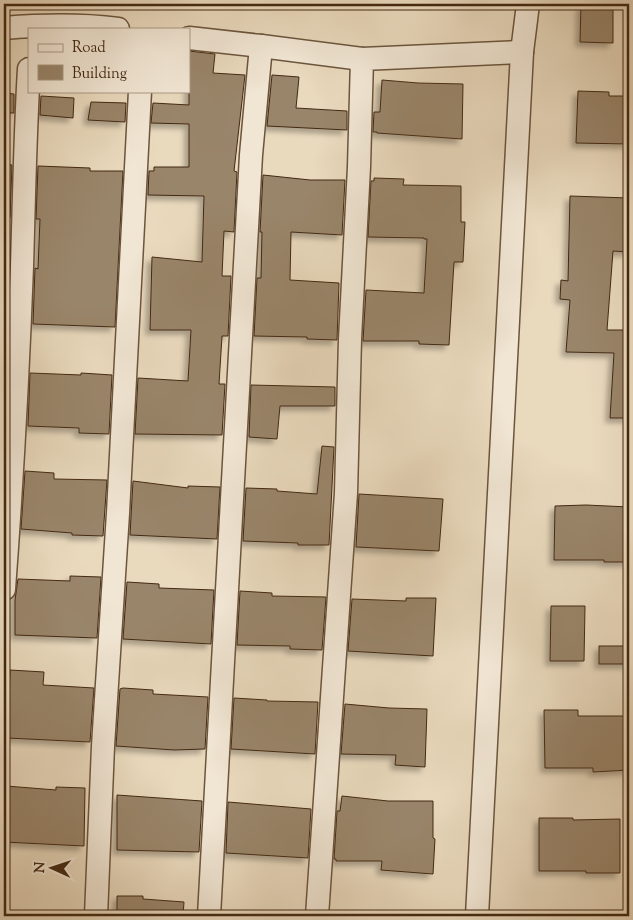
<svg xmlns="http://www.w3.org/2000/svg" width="633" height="920" font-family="'Sorts Mill Goudy',serif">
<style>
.building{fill:#99856b;stroke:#432912;filter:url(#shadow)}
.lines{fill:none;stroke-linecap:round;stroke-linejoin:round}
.street-casing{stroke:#6c553d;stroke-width:25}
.street{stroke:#f1e6d4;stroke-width:22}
</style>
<defs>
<filter id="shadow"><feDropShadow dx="-4.5" dy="4.5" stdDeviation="2.5" flood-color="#0004"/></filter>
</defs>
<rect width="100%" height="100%" fill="#e9d9bd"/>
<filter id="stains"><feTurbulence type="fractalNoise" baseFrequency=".004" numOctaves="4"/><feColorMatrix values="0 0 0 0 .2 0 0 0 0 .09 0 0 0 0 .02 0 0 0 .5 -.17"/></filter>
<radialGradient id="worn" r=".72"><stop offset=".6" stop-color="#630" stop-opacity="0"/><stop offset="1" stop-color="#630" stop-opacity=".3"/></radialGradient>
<!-- building -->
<g class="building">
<path d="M581,4H613V43L580,42Z"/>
<path d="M189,51L215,54L213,73L245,75L234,171L237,172L234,232L224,231L222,276H231L228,336H222L219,384H225L222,435L135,434L138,378L188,381L191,330H150L152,257L202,262L204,196L148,195L149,171H154V167H189V124L151,123L153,103L189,105Z"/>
<path d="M272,75L299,77L296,108L347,111V130L267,126Z"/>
<path d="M382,80L418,83L463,84L462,139L377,133V132H373L374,112H380Z"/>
<path d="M578,91L609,92V96H629V144L576,143Z"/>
<path d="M4,93L14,94V113H4Z"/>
<path d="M41,96L74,98L73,118L40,115Z"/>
<path d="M91,102L126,103L125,122L88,120Z"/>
<path d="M4,164L12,165L10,218H4Z"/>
<path d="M38,166L90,168V171H123L115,327L33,324L35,268L38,269L40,219H36Z"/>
<path d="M263,175L310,180H345L342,235L291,232L290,280L339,283L337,340L307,339V337L254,336L257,278H261L262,232H260Z"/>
<path d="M374,178L404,179L403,185L461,186V222H465L463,262H454L449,345L419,344V341H363L366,290L424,293L427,239H424V238L368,237L371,181H374Z"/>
<path d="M570,196L629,198V252L613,251L607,330H629V418H610L614,353L566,352L570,300L560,299L561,280L568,281Z"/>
<path d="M4,265L9,266L7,322H4Z"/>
<path d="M30,373L81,375V373L112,375L109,434L79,433V428L28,426Z"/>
<path d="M251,385L335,387V406H280L277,439L249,437Z"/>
<path d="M322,446L334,447L329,545H298V543L243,541L246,488L277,489V491L317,494Z"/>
<path d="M25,471L54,473V479L107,480L103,536L72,535V533L21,529Z"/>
<path d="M133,481L188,488V486L220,487L217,539L130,535Z"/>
<path d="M359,494L443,499L439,551L356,547Z"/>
<path d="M586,505L629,507V562H604V560H554L555,506Z"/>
<path d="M70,576L101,577L97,638L15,635V600L18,579L70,581Z"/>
<path d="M127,582L159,584V588L214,590L211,644L123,639Z"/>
<path d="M240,591L272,593V596L326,597L322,650L290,649V646L237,645Z"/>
<path d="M406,598H436L433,656L348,651L352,599L406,601Z"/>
<path d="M551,606H585L584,661H550Z"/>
<rect x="599" y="646" width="30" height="18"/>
<path d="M10,670L44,672L43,685L94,688L90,742L7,738Z"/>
<path d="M123,688L153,690V694L208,697L205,749L174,750L116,746L120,689Z"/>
<path d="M234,698L267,700V701L318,702L315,754L231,749Z"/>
<path d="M345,704L389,708L427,709L425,767L395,765L396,755L341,754Z"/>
<path d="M544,710H578V716H629V770L593,772V768H545Z"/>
<path d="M6,786L56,790V787L85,788L84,846L4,842Z"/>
<path d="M117,795L202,801L199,852L117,850Z"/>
<path d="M342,796L388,801H433V838L435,839L433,874L381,870L382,861H336V859H334L337,811H340Z"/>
<path d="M228,802L311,809L308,858L226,853Z"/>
<path d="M539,818H573V820L620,819V873H586V871H539Z"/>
<path d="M117,896H143V899L184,902L183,916H117Z"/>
</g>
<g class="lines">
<!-- street casing -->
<g class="street-casing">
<g id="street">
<path d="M4,28C42,25 80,24 118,29"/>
<path d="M189,38L261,46"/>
<path d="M4,589C12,481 18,374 22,266C24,201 25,135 29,69"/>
<path d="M96,916L103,746L118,513L140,91"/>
<path d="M209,916L251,155L261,46L362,59"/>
<path d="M317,916L346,493L350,339L359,167L362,59L522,52"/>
<path d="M477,916L522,52L528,4"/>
</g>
</g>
<!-- street -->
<use href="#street" class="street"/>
</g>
<!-- margin -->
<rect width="633" height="920" fill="none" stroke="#e9d9bd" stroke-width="20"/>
<rect x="5" y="5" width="623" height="910" fill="none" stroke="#432912" stroke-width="2.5"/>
<rect x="10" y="10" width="613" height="900" fill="none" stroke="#432912"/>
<!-- legend -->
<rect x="28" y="28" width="162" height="65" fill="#f1e6d4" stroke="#ab9a86"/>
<rect x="38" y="44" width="25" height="8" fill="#f1e6d4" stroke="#ab9a86"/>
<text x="72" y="52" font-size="15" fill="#432912">Road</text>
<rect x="38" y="65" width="25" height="15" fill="#99856b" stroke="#ab9a86"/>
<text x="72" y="78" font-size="15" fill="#432912">Building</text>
<!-- north arrow -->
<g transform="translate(52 868) rotate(273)" stroke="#f1e6d4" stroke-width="4" paint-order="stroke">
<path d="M0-4L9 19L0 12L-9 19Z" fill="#432912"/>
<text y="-8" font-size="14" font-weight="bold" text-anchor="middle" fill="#432912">N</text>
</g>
<rect width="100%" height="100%" filter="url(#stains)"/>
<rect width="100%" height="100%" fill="url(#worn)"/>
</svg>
